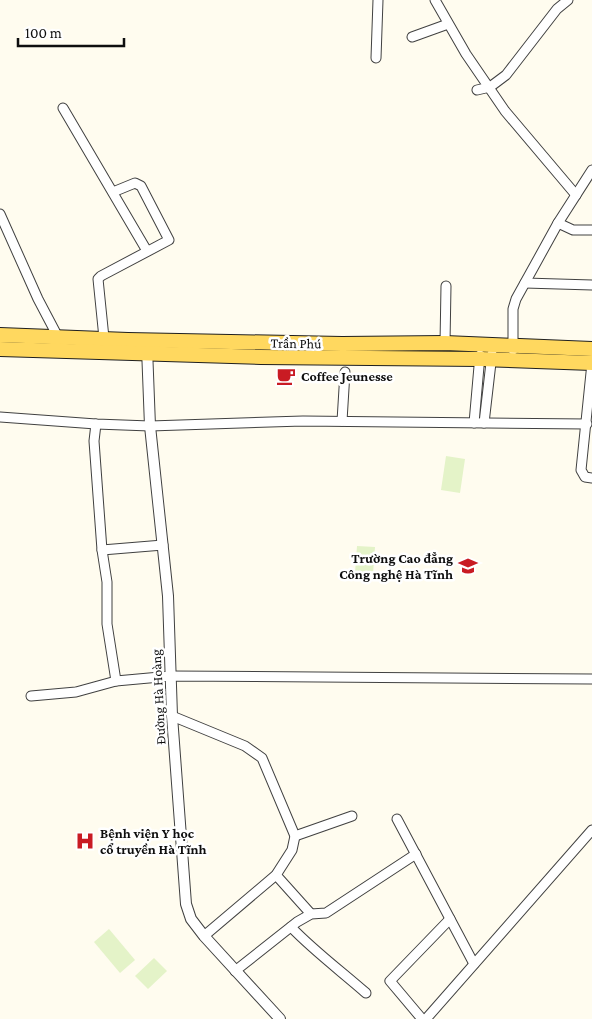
<svg xmlns="http://www.w3.org/2000/svg" width="592" height="1019" font-family="'Crimson Pro',serif">
<style>
.pitch{fill:#e4f3c8}
.lines{fill:none;stroke-linecap:round;stroke-linejoin:round}
.minor-casing{stroke:#414141;stroke-width:11}
.tertiary-casing{stroke:#414141;stroke-width:12}
.primary-casing{stroke:#1f1f1f;stroke-width:16}
.minor{stroke:#fff;stroke-width:9}
.tertiary{stroke:#fff;stroke-width:10}
.primary{stroke:#ffd85f;stroke-width:14}
.labels{text-anchor:middle;stroke-width:5;stroke-linejoin:round;paint-order:stroke}
.street-label{font-size:14px;fill:#0e0e0e;stroke:#fff}
.poi-label{font-size:14px;font-weight:bold;fill:#0e0e0e;stroke:#fff;text-anchor:start}
</style>
<rect width="100%" height="100%" fill="#fffcef"/>
<!-- pitch -->
<g class="pitch">
<path d="M446,456L465,459L460,493L441,490Z"/>
<path d="M357,546L375,547L373,574L355,573Z"/>
<path d="M109,929L135,960L120,973L94,942Z"/>
<path d="M154,958L167,971L148,989L135,976Z"/>
</g>
<g class="lines">
<!-- minor casing -->
<g class="minor-casing">
<g id="minor">
<path d="M435,0L466,54L505,111L576,195"/>
<path d="M412,37L448,24"/>
<path d="M376,58L378,0"/>
<path d="M477,90L490,87L506,75L557,9L568,0"/>
<path d="M63,108L147,251"/>
<path d="M0,214L38,299L58,337"/>
<path d="M558,223L573,230H592"/>
<path d="M525,283L592,285"/>
<path d="M104,338L98,279L101,276L169,240L141,186L135,183L113,192"/>
<path d="M445,343L446,286"/>
<path d="M513,350V309L516,299L558,223L592,170"/>
<path d="M592,363L581,470L585,477L592,478"/>
<path d="M0,417L96,424L150,426L303,421L587,424"/>
<path d="M342,421L345,372"/>
<path d="M474,423L480,355"/>
<path d="M484,423L492,354"/>
<path d="M96,424L94,441L102,550L107,582V624L116,681"/>
<path d="M102,550L163,545"/>
<path d="M31,696L76,692L116,681L171,676L592,679"/>
<path d="M172,716L245,746L262,758L295,836L292,850L276,875L204,936"/>
<path d="M397,819L474,964"/>
<path d="M295,836L352,816"/>
<path d="M276,875L311,914"/>
<path d="M291,927C314,951 341,971 366,993"/>
<path d="M235,971L297,922L311,914L326,913L416,854"/>
<path d="M422,1019L390,981L450,919"/>
<path d="M426,1019L592,830"/>
</g>
</g>
<!-- tertiary casing -->
<g class="tertiary-casing">
<path id="tertiary" d="M147,348L150,426L168,596L172,716L186,904L191,919L204,936L280,1019"/>
</g>
<!-- primary casing -->
<g class="primary-casing">
<g id="primary">
<path d="M0,335L128,340L342,344L445,343L592,349"/>
<path d="M0,349L261,357L480,359L592,363"/>
</g>
</g>
<!-- minor -->
<use href="#minor" class="minor"/>
<!-- tertiary -->
<use href="#tertiary" class="tertiary"/>
<!-- primary -->
<use href="#primary" class="primary"/>
</g>
<!-- icons -->
<defs>
<g id="cafe-bare" transform="scale(1.5)"><path d="M-5.5-4.5H6V0H3Q3 3.5 0 3.5H-2.5Q-5.5 3.5-5.5 0ZM3-3.2v2h1.7v-2ZM-6 4.5H4V6H-6Z" fill="#c91b23" stroke="#fff" stroke-width="2.5" paint-order="stroke"/></g>
<g id="university-bare" transform="scale(1.5)"><path d="M0-5L7-2L0 1L-7-2ZM-4 1L0 2.5L4 1V4Q0 6-4 4Z" fill="#c91b23" stroke="#fff" stroke-width="2.5" paint-order="stroke"/></g>
<g id="hospital-bare" transform="scale(1.5)"><path d="M-5-5h3v3.5h4V-5h3V5h-3V1.5h-4V5h-3Z" fill="#c91b23" stroke="#fff" stroke-width="2.5" paint-order="stroke"/></g>
</defs>
<g fill-rule="evenodd">
<use href="#cafe-bare" x="286" y="376"/>
<use href="#university-bare" x="468" y="566"/>
<use href="#hospital-bare" x="85" y="841"/>
</g>
<g class="labels">
<!-- street labels -->
<g class="street-label">
<text transform="translate(296 343) rotate(1)" y="5">Trần Phú</text>
<text transform="translate(158 697) rotate(-93)" y="5">Đường Hà Hoàng</text>
</g>
<!-- poi labels -->
<g class="poi-label">
<text x="301" y="381">Coffee Jeunesse</text>
<text x="453" y="563" text-anchor="end">Trường Cao đẳng<tspan x="453" dy="16">Công nghệ Hà Tĩnh</tspan></text>
<text x="100" y="838">Bệnh viện Y học<tspan x="100" dy="16">cổ truyền Hà Tĩnh</tspan></text>
</g>
</g>
<!-- scale -->
<path d="M18 38v8h106v-8" fill="none" stroke="#0e0e0e" stroke-width="2.5"/>
<text x="25" y="38" font-size="15" fill="#0e0e0e" stroke="#ffffff" stroke-width="4" paint-order="stroke">100 m</text>
</svg>
